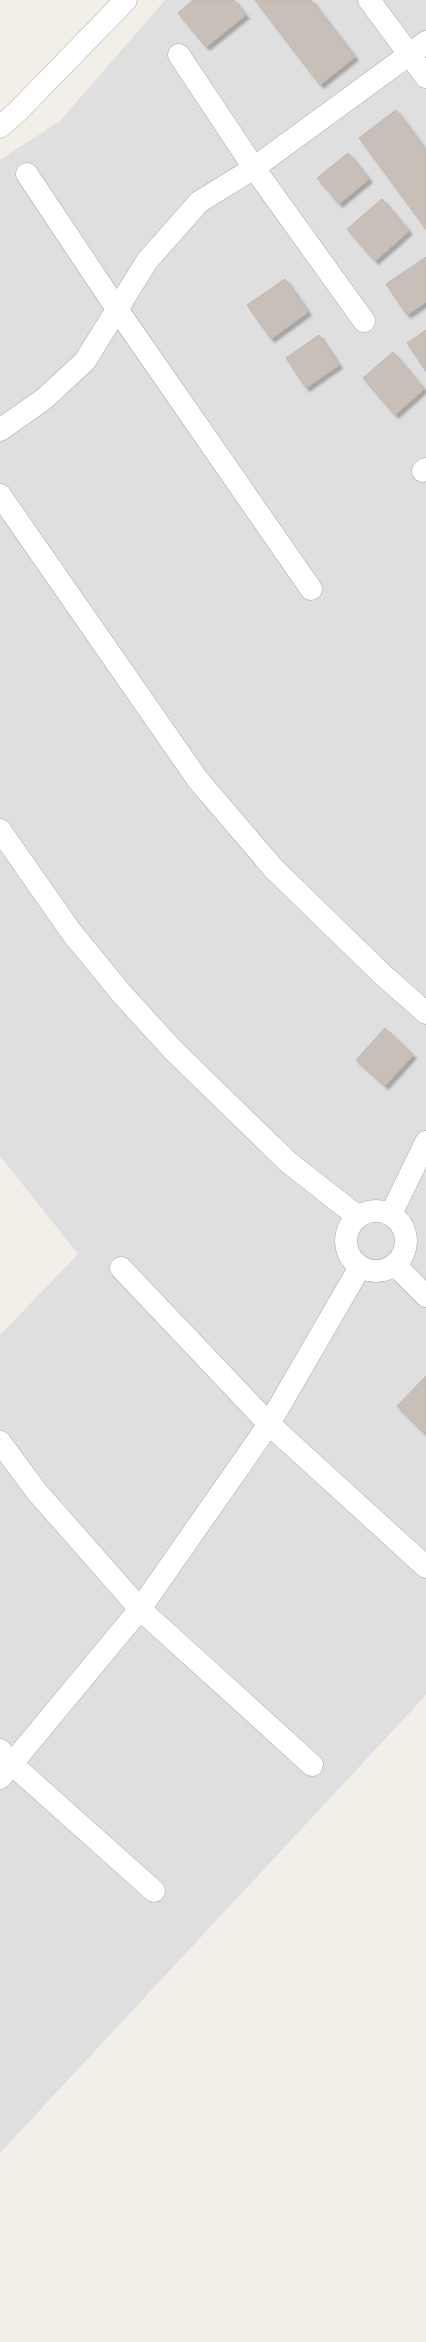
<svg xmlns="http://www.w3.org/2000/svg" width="426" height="2342" font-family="'Fira Sans Condensed',sans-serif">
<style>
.residential{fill:#e0dfdf}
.building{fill:#c7bfb8;stroke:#c4b6ab;filter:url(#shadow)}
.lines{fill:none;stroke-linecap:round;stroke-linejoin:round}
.minor-casing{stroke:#a9a9a9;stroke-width:23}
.minor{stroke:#fff;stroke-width:22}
</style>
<defs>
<filter id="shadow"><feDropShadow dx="3.5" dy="3.5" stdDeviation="1" flood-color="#0004"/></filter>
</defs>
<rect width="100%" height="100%" fill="#f2efe9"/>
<!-- residential -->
<path class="residential" d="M165,0H426V1695L0,2153V1335L78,1254L0,1156V160L60,121Z"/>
<!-- building -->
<g class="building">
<path d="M193,0H234L246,15L206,47L178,13Z"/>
<path d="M255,0H311L355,57L320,85Z"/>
<path d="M396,110L426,151V229L359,138Z"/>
<path d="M348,153L369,179L339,204L317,178Z"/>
<path d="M382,199L409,231L375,261L347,229Z"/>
<path d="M426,257V302L407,315L386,284Z"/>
<path d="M285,279L308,312L271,339L247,305Z"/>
<path d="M426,330V371L407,343Z"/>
<path d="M319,335L339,365L306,388L286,358Z"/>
<path d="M393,352L424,389L395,415L363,378Z"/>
<path d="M385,1028L413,1055L385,1086L356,1060Z"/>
<path d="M426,1376V1431L424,1433L397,1406Z"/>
</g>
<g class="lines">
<!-- minor casing -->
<g class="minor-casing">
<g id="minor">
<path d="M369,0L426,77"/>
<path d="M179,55L254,168L364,321"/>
<path d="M0,127L18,111L126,0"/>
<path d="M27,174L117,309L311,589"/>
<path d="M0,430L44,399L85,361L147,261L199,202L254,168L426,42"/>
<path d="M423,471L426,469"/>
<path d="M0,495L198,780L274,869L383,975L426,1013"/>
<path d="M0,830L72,933L122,994L173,1050L288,1162L357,1216"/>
<circle cx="376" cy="1241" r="30"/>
<path d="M391,1214L426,1142"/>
<path d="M395,1265L426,1296"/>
<path d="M121,1268L269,1424L426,1567"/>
<path d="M0,1442L37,1492L140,1609L312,1765"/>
<path d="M0,1750L13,1765L154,1891"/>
<path d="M0,1778L140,1609L269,1424L360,1267"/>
</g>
</g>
<!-- minor -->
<use href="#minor" class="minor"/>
</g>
</svg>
